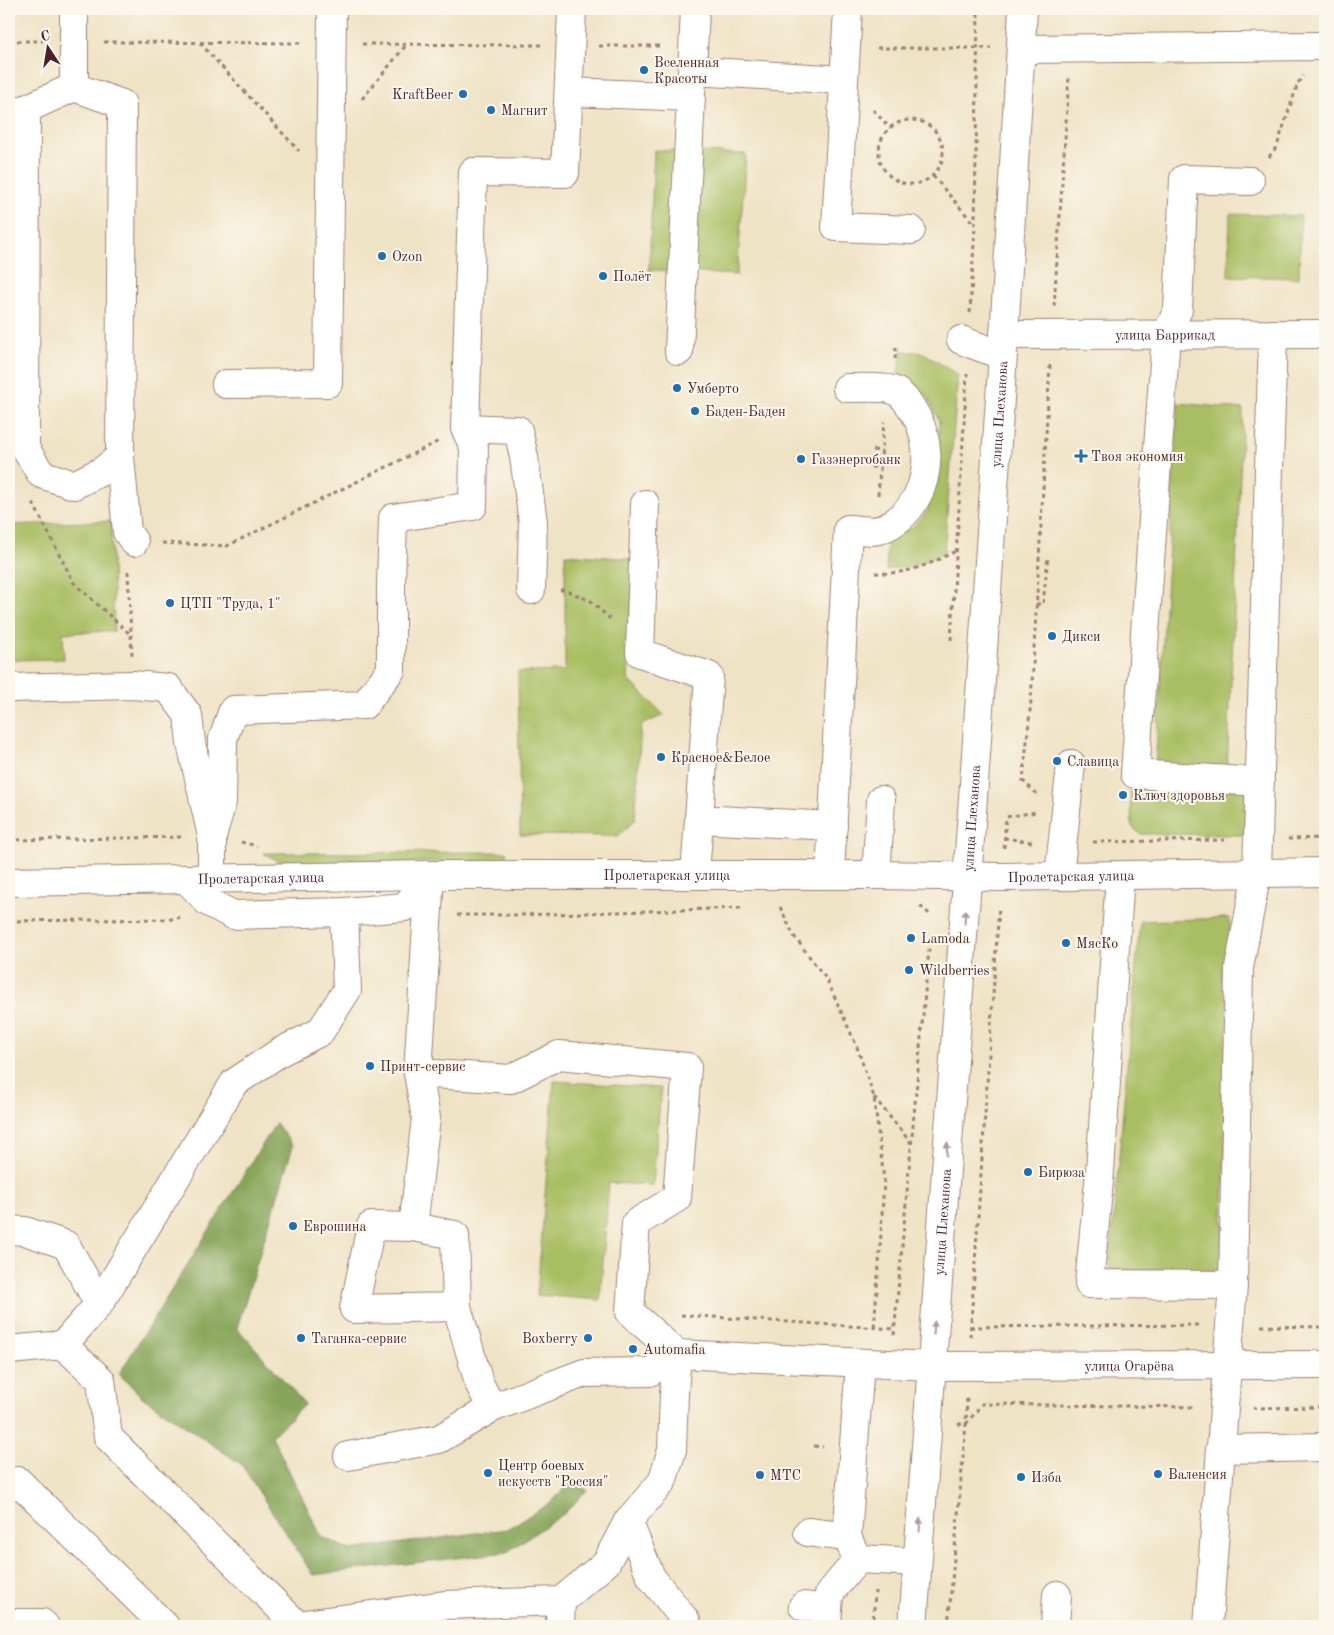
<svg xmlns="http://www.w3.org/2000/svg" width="1334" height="1635" font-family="'Old Standard TT',serif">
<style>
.green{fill:#a8be62;stroke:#796e46}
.forest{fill:#86a558;stroke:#686242}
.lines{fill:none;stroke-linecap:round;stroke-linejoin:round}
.minor-casing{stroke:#9c8178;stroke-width:30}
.major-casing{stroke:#9c8178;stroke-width:30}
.path{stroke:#9c8178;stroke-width:3;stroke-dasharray:4 4;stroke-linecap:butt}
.minor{stroke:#fff;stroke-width:28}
.major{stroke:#fff;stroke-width:28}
.oneway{fill:#ae9aa0}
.poi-dot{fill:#1f6fb2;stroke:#fbf7ec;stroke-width:2}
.labels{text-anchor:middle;stroke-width:4;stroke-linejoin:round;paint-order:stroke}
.poi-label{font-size:14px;fill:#4a1f2b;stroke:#fbf7ec;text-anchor:start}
.street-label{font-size:14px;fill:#4a1f2b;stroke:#fbf7ec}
</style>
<rect width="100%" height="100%" fill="#fbf7ec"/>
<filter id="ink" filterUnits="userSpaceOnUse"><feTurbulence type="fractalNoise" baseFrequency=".02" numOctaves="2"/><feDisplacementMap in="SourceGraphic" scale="10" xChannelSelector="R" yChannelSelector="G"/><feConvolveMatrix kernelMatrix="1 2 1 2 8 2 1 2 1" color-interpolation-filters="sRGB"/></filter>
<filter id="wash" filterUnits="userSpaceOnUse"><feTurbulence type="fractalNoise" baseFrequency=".0096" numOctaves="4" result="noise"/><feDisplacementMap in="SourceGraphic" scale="20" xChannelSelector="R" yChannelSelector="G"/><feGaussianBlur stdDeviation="1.12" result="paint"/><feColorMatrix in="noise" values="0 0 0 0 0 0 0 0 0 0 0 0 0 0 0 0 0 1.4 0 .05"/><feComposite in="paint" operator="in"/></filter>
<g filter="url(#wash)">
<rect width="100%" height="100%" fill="#efe3c5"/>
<!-- green -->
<g class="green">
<path d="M654,150L746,154L737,275L649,270Z"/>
<path d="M1230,214L1301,216L1299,278L1228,276Z"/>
<path d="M902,351L924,353L958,375L944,553L916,565L886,570L888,536L911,528L927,512L936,479L939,446V421L927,396L898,374Z"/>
<path d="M1178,403L1243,409L1227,773L1155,768Z"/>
<path d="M111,521L114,631L63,633L64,659L9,660V525Z"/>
<path d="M565,554L634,559L628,679L664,715L641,725L635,820L618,836L520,835L518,672L565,671Z"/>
<path d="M1138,786L1253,791V826L1243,835L1141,834L1132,827L1130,792Z"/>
<path d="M507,852L506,861L285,864L263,853Z"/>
<path d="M1230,918L1222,1271L1109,1269L1140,921Z"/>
<path d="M554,1081L661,1088L653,1185L609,1183L600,1300L537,1295Z"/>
</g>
<!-- forest -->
<path class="forest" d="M276,1123L293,1146L237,1328L305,1404L272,1436L321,1536L350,1550L507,1529L550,1503L571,1482L587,1490L565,1513L507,1552L313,1575L241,1464L142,1397L119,1374Z"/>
</g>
<g filter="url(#ink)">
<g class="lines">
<!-- minor casing -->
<g class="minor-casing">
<g id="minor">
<path d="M74,9V87"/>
<path d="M848,9L836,227L911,230"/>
<path d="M1021,49L1325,46"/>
<path d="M693,71L844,80"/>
<path d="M74,87L122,104L120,457L102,471L74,485L41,474L25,448L26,109Z"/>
<path d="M569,92L691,97"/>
<path d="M1250,181L1184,179L1178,310L1166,335L1135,774L1260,782"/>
<path id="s1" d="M1004,335L1325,334"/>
<path d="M961,340L993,352L1003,354"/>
<path d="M679,351L695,9"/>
<path d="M226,384L328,383L332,9"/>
<path d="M465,428L518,430L524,457L533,522L531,590"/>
<path d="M120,457L127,532L134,542"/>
<path d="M645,504L640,653L709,676L699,819L833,826"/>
<path d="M9,688L133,685L168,688L188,715L191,743L212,836V878"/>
<path d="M212,836L222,802L223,739L233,710L364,705L391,670V585L393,518L473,506L474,447L465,428L473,172L565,173L572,9"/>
<path id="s2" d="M430,875L418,1073L511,1079L559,1055L687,1067L677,1198L636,1223L630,1312L677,1354L931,1366L1325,1365"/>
<path d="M695,875L699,819"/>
<path d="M830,875L848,529C858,529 873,533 882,529C927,510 938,451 914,412C909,404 902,393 893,390C887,387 856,388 847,388"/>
<path d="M876,875L881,800"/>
<path d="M1059,876L1071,764"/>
<path d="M1120,876L1100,1171L1089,1284L1233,1285"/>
<path d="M186,879L208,902L233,915L344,912L405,907L430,875"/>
<path id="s3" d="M9,882L430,875H876L1001,877L1325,872"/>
<path d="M413,1227L426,1118L418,1073"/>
<path d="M9,1230L25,1231L66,1245L99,1304L63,1345"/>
<path d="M99,1304L234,1083L280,1052L320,1032L347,990L344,912"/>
<path d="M457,1307L354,1309L371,1226L413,1227L455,1235L457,1307L479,1383L492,1408L584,1373L650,1372L677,1354"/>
<path d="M9,1350L63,1345L101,1380L108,1437L297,1625L445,1605L561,1601L606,1563L628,1521L662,1482L672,1450L674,1393L677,1354"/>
<path d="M1220,1449L1325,1447"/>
<path d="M348,1456L439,1439L492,1408"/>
<path d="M9,1487L18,1481L165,1626"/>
<path d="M628,1521L651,1577L686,1621L684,1626"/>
<path d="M808,1532L847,1537L855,1554"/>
<path d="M847,1537L860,1364"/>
<path d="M803,1606L828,1609"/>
<path d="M9,1623H42L45,1626"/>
<path d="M560,1626L561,1601"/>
<path d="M827,1626L829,1594L858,1559L917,1562"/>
<path d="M1055,1626L1057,1595"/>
<path d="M1208,1626L1233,1285L1239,968L1257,872L1273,334"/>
</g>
</g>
<!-- major casing -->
<g class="major-casing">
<g id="major">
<path id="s4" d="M913,1626L974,784L1003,354L1023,9"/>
</g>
</g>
<!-- path -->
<g class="path">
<path d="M9,41H43"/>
<path d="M104,42L301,43"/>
<path d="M200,43L299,151"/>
<path d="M362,44L541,45"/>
<path d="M599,46H663"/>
<path d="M877,48H991"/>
<path d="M362,99L407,44"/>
<path d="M873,110L890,128"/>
<circle cx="911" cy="152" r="32"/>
<path d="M1269,157L1277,146L1298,83L1303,76"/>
<path d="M933,176L975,225"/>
<path d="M1054,306L1069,77"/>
<path d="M970,313L975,226L978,9"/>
<path d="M895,359L896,347"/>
<path d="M873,450L882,451"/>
<path d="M871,467H880"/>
<path d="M878,495L884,422"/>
<path d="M33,503L74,583L131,635"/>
<path d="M162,543L227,546L439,441"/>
<path d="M128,571L132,655"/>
<path d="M875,573C907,575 928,565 956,551"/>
<path d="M560,590H565L591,601L610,619"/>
<path d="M1036,604H1043L1048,556"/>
<path d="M951,640L967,374"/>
<path d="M1037,794L1023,781L1031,701L1050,364"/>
<path d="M1004,838L1032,842"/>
<path d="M1288,839L1325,838"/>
<path d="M9,840L181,837"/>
<path d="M241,842L257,846"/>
<path d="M1093,842L1227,840"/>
<path d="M1004,848L1006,817L1036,812"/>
<path d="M920,906L932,916"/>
<path d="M780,907L794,936L827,980L857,1047L874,1097L884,1180L880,1250L874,1328"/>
<path d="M457,915H521L743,908"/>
<path d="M9,921L175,919L180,917"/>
<path d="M874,1097L911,1143"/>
<path d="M681,1315L895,1329"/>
<path d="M1261,1326L1325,1327"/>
<path d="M970,1327L1200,1325"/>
<path d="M894,1335L930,938"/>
<path d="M970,1337L999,906"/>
<path d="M1253,1408L1325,1407"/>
<path d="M958,1424H966L982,1404L1195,1407"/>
<path d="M814,1446L823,1447"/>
<path d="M873,1626L875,1591"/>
<path d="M948,1626L966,1424L967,1395"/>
</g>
<!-- minor -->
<use href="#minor" class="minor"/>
<!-- major -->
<use href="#major" class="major"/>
</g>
<!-- one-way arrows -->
<defs><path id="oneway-solid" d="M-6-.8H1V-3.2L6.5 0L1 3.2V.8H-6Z" transform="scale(1.25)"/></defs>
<g class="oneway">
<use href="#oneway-solid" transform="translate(965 917) rotate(-86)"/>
<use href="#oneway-solid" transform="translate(947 1149) rotate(-86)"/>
<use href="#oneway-solid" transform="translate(934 1328) rotate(-86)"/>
<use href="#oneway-solid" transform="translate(920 1525) rotate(-86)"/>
</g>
</g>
<!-- markers -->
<g class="poi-dot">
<circle cx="644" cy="70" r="5"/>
<circle cx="463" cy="94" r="5"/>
<circle cx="491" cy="110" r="5"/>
<circle cx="382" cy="256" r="5"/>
<circle cx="603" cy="276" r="5"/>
<circle cx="677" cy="388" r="5"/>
<circle cx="695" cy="411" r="5"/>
<path d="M1078.5 448.5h5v5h5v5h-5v5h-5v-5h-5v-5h5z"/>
<circle cx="801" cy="459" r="5"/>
<circle cx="170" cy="603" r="5"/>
<circle cx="1052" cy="636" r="5"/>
<circle cx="661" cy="757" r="5"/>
<circle cx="1057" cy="761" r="5"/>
<circle cx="1123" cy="795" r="5"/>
<circle cx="911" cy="938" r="5"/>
<circle cx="1066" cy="943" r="5"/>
<circle cx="909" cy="970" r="5"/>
<circle cx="370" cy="1066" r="5"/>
<circle cx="1028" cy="1172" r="5"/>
<circle cx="293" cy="1226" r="5"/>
<circle cx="301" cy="1338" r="5"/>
<circle cx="588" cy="1338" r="5"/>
<circle cx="633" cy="1349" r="5"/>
<circle cx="488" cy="1473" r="5"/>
<circle cx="1158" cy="1474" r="5"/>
<circle cx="760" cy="1475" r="5"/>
<circle cx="1021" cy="1477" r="5"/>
</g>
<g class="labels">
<!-- poi labels -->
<g class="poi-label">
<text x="654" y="67">Вселенная<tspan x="654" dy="16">Красоты</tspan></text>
<text x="453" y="99" text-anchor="end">KraftBeer</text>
<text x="501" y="115">Магнит</text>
<text x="392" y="261">Ozon</text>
<text x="613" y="281">Полёт</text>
<text x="687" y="393">Умберто</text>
<text x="705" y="416">Баден-Баден</text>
<text x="1091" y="461">Твоя экономия</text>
<text x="811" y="464">Газэнергобанк</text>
<text x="180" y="608">ЦТП "Труда, 1"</text>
<text x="1062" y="641">Дикси</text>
<text x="671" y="762">Красное&amp;Белое</text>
<text x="1067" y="766">Славица</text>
<text x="1133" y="800">Ключ здоровья</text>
<text x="921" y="943">Lamoda</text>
<text x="1076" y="948">МясКо</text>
<text x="919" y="975">Wildberries</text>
<text x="380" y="1071">Принт-сервис</text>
<text x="1038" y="1177">Бирюза</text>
<text x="303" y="1231">Еврошина</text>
<text x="311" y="1343">Таганка-сервис</text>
<text x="578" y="1343" text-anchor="end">Boxberry</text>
<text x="643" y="1354">Automafia</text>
<text x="498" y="1470">Центр боевых<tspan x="498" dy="16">искусств "Россия"</tspan></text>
<text x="1168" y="1479">Валенсия</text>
<text x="770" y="1480">МТС</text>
<text x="1031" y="1482">Изба</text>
</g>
<!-- street labels -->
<g class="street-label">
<text dy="5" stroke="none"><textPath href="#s1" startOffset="161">улица Баррикад</textPath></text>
<text dy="5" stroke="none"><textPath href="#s4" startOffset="1215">улица Плеханова</textPath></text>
<text dy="5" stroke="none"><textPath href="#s4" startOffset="810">улица Плеханова</textPath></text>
<text dy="5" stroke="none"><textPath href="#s3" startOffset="658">Пролетарская улица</textPath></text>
<text dy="5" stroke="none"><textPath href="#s3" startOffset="1062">Пролетарская улица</textPath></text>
<text dy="5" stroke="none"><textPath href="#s3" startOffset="252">Пролетарская улица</textPath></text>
<text dy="5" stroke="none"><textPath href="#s4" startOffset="405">улица Плеханова</textPath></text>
<text dy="5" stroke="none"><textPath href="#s2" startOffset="1258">улица Огарёва</textPath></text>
</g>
</g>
<!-- margin -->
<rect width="1334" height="1635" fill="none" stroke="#fbf7ec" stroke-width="30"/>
<!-- north arrow -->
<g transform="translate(48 48) rotate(348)" stroke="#fbf7ec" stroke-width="4" paint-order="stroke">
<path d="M0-4L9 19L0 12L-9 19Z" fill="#4a1f2b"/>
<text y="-8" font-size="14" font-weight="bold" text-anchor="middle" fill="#4a1f2b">С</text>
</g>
</svg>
